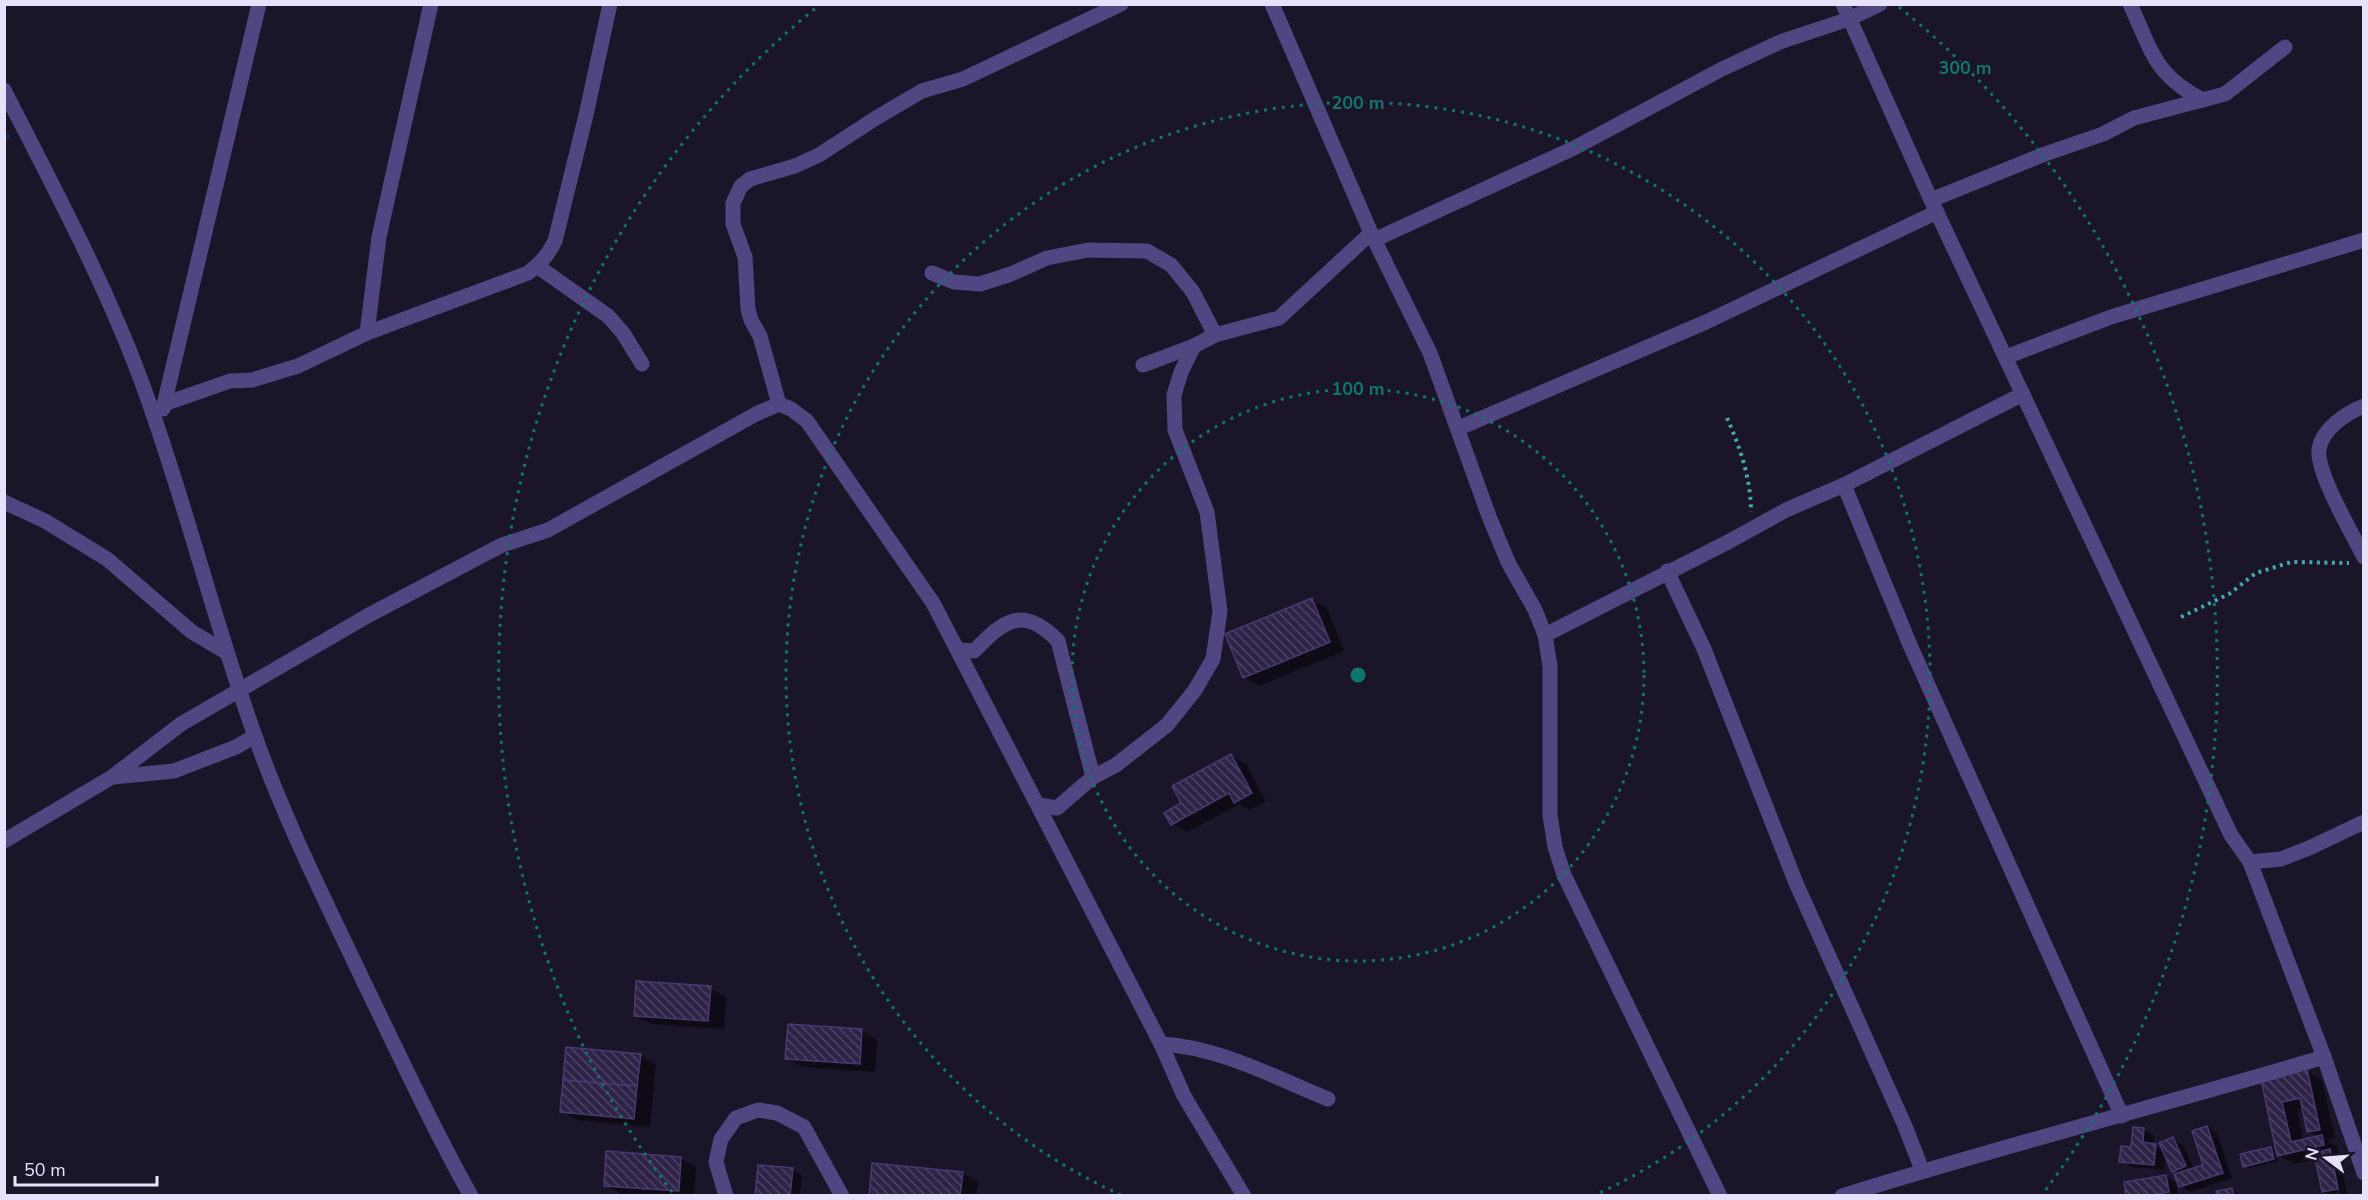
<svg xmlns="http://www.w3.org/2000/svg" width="2368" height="1200" font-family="'Nunito Sans',sans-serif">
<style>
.shadow{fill:#0007;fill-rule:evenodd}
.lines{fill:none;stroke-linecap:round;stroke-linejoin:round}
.stream{stroke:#17254c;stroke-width:6}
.building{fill:url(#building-back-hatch);stroke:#4a3871;stroke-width:1.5}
.path{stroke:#42a9af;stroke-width:4;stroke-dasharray:3 4.5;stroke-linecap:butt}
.minor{stroke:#4f4682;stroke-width:15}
.ring{fill:none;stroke:#0f766e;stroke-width:3;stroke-dasharray:3 6}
.centre{fill:#0f766e;stroke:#1b152a;stroke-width:3}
.ring-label{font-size:18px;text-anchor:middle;font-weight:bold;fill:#0f766e;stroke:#1b152a;stroke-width:4.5;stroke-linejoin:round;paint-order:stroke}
</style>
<defs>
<pattern id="building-back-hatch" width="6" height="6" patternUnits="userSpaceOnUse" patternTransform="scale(1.5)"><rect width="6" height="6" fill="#2f2348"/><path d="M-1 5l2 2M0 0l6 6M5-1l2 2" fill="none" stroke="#4d4363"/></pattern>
</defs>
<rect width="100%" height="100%" fill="#1b152a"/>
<!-- shadow -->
<g class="shadow">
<path d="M1312,599L1327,608L1344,651L1259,686L1244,677Z"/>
<path d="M1231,756L1247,765L1266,802L1250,810L1240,804L1187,832L1172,823L1183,804Z"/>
<path d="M710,988L726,997L724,1029L651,1024L635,1015Z"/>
<path d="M862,1031L877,1040L875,1072L802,1067L787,1058Z"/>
<path d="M640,1055L656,1064L650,1127L577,1120L562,1111Z"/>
<path d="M2307,1071L2322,1080L2335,1138L2327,1140L2337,1146L2339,1154L2336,1155L2340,1157L2347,1195L2340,1196L2333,1156H2330L2337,1196H2330L2323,1191L2317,1159L2294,1164L2276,1153L2278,1161L2249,1168L2245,1166L2270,1148L2278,1152L2262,1080ZM2304,1109L2309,1131L2319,1137L2304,1141L2297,1110Z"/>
<path d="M2207,1127L2217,1133L2232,1178L2190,1192L2180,1186L2179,1174L2174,1171L2166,1153L2164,1170L2131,1167L2121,1161L2133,1149L2144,1130L2154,1136L2153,1145L2164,1150L2173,1139L2183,1145L2194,1169L2205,1166Z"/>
<path d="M680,1158L696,1167L694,1196L621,1194L605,1185Z"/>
<path d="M792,1170L802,1176L800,1196H757Z"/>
<path d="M962,1173L978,1182L976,1196H871Z"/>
<path d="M2166,1177L2176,1182L2178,1196H2127Z"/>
<path d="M2232,1189L2242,1196H2218Z"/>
</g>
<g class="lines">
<!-- stream -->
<path class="stream" d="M4,139L7,136"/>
</g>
<!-- building -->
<g class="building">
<path d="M1312,598L1330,642L1243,678L1225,634Z"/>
<path d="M1231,754L1252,793L1234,803L1229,793L1171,825L1164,813L1181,803L1172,786Z"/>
<path d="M636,981L711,986L708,1021L634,1016Z"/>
<path d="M788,1024L862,1029L860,1064L785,1059Z"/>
<path d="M566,1047L641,1054L637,1086L563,1080Z"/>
<path d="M2307,1069L2320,1130L2307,1132L2300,1098L2282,1102L2291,1142L2322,1135L2324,1145L2277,1156L2261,1079Z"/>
<path d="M563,1080L637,1086L634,1119L560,1112Z"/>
<path d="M2207,1126L2223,1173L2179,1187L2174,1174L2203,1165L2192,1131Z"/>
<path d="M2133,1127L2144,1128L2143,1142L2156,1144L2154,1165L2119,1162L2121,1146L2131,1147Z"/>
<path d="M2173,1137L2186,1166L2172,1172L2159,1143Z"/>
<path d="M2271,1147L2274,1159L2243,1167L2240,1154Z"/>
<path d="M2330,1149L2338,1189L2322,1192L2314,1153Z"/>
<path d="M606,1151L681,1157L679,1191L604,1186Z"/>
<path d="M872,1163L963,1172L960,1196H869Z"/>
<path d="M758,1165L793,1168L790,1196H755Z"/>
<path d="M2166,1175L2169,1192L2149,1196H2126L2124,1182Z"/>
<path d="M2232,1188L2234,1196H2217L2216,1191Z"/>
</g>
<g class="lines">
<!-- path -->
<g class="path">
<path d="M1727,418C1740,447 1751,479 1751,512"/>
<path d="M2181,617L2229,594L2256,573L2291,562L2349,563"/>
</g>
<!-- minor -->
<g class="minor">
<path d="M1272,4L1371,233L1430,353L1490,519L1509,564L1535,610L1545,635L1550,666V815L1555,847L1564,875L1720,1196"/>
<path d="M1843,4L1931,200L2231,835L2250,862L2281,859L2309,848L2364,822"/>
<path d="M2130,4C2152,51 2154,75 2203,100"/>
<path d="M4,90C58,196 115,301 153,414C190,520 217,630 255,736C284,818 323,896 360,974C396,1048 430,1123 471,1196"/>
<path d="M1931,200L2045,154L2103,134L2134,118L2225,94L2285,47"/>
<path d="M1374,240L1574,148L1722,69L1780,42L1849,19L1880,4"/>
<path d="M537,266L608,316L623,333L642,364"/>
<path d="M932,273L954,282L980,284L1011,274L1047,258L1088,250L1147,251L1171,265L1193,292L1215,335"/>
<path d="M367,333L379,237L431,4"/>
<path d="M2006,357L2111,317L2364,240"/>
<path d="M1143,365L1194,346L1215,335L1279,318L1371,233"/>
<path d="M164,404L230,381L252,380L298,366L367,333L528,273C541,263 548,255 555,241L586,115L610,4"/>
<path d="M779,404L760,336L751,320L748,309L745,257L733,224V203L741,186L750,179L795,166L819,155L876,118L922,91L963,79L1121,4"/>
<path d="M2364,406C2346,413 2321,430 2319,450C2316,472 2353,535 2364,557"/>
<path d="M163,409L259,4"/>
<path d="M1459,428L1706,322L1937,212"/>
<path d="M1844,485L1910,645L2122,1116"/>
<path d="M4,502L45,521L107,559L192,632L226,652"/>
<path d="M1667,571L1704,649L1796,883L1905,1126L1922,1170"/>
<path d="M1545,635L1728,542L1786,510L1844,485L2023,394"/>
<path d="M959,650L974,651C1004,620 1023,605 1058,641L1093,777"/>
<path d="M113,777L174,771L236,747L255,736"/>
<path d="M1038,805L1057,808L1093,777L1116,765L1167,725L1195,690L1213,659L1220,611L1207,512L1175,430L1174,395L1181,372L1194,346"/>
<path d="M4,841L112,777L181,724L369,615L502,545L548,530L756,414L779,404L791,409L807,421L933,603L1161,1044L1184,1096L1244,1196"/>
<path d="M1161,1044C1219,1047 1274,1077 1328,1099"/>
<path d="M2324,1057L2364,1173"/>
<path d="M726,1196L716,1162L721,1139L736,1118L758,1110L777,1113L804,1127L842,1196"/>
<path d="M1842,1196C2001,1146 2163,1105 2324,1057L2250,862"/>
</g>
</g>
<!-- distance rings -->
<g class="ring">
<circle cx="1358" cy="675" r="286"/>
<path d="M1121 1195A572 572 0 1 1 1595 1195"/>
<path d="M672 1192A859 859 0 0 1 817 7M1899 7A859 859 0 0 1 2044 1192"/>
</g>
<circle cx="1358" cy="675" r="9" class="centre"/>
<g class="ring-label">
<text x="1965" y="74">300 m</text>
<text x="1358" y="109">200 m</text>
<text x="1358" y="395">100 m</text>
</g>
<!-- border -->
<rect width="2368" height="1200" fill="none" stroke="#e7e1fb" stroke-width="12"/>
<!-- north arrow -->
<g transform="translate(2326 1158) rotate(286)" stroke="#1b152a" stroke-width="4.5" paint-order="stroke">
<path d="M0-4.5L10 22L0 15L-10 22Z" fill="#e7e1fb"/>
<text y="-9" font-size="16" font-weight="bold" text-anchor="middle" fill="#e7e1fb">N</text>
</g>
<!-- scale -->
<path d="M15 1176v9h142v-9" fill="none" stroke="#e7e1fb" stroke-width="3"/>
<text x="24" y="1176" font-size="18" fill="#e7e1fb" stroke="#1b152a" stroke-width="4.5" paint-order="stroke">50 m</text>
</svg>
